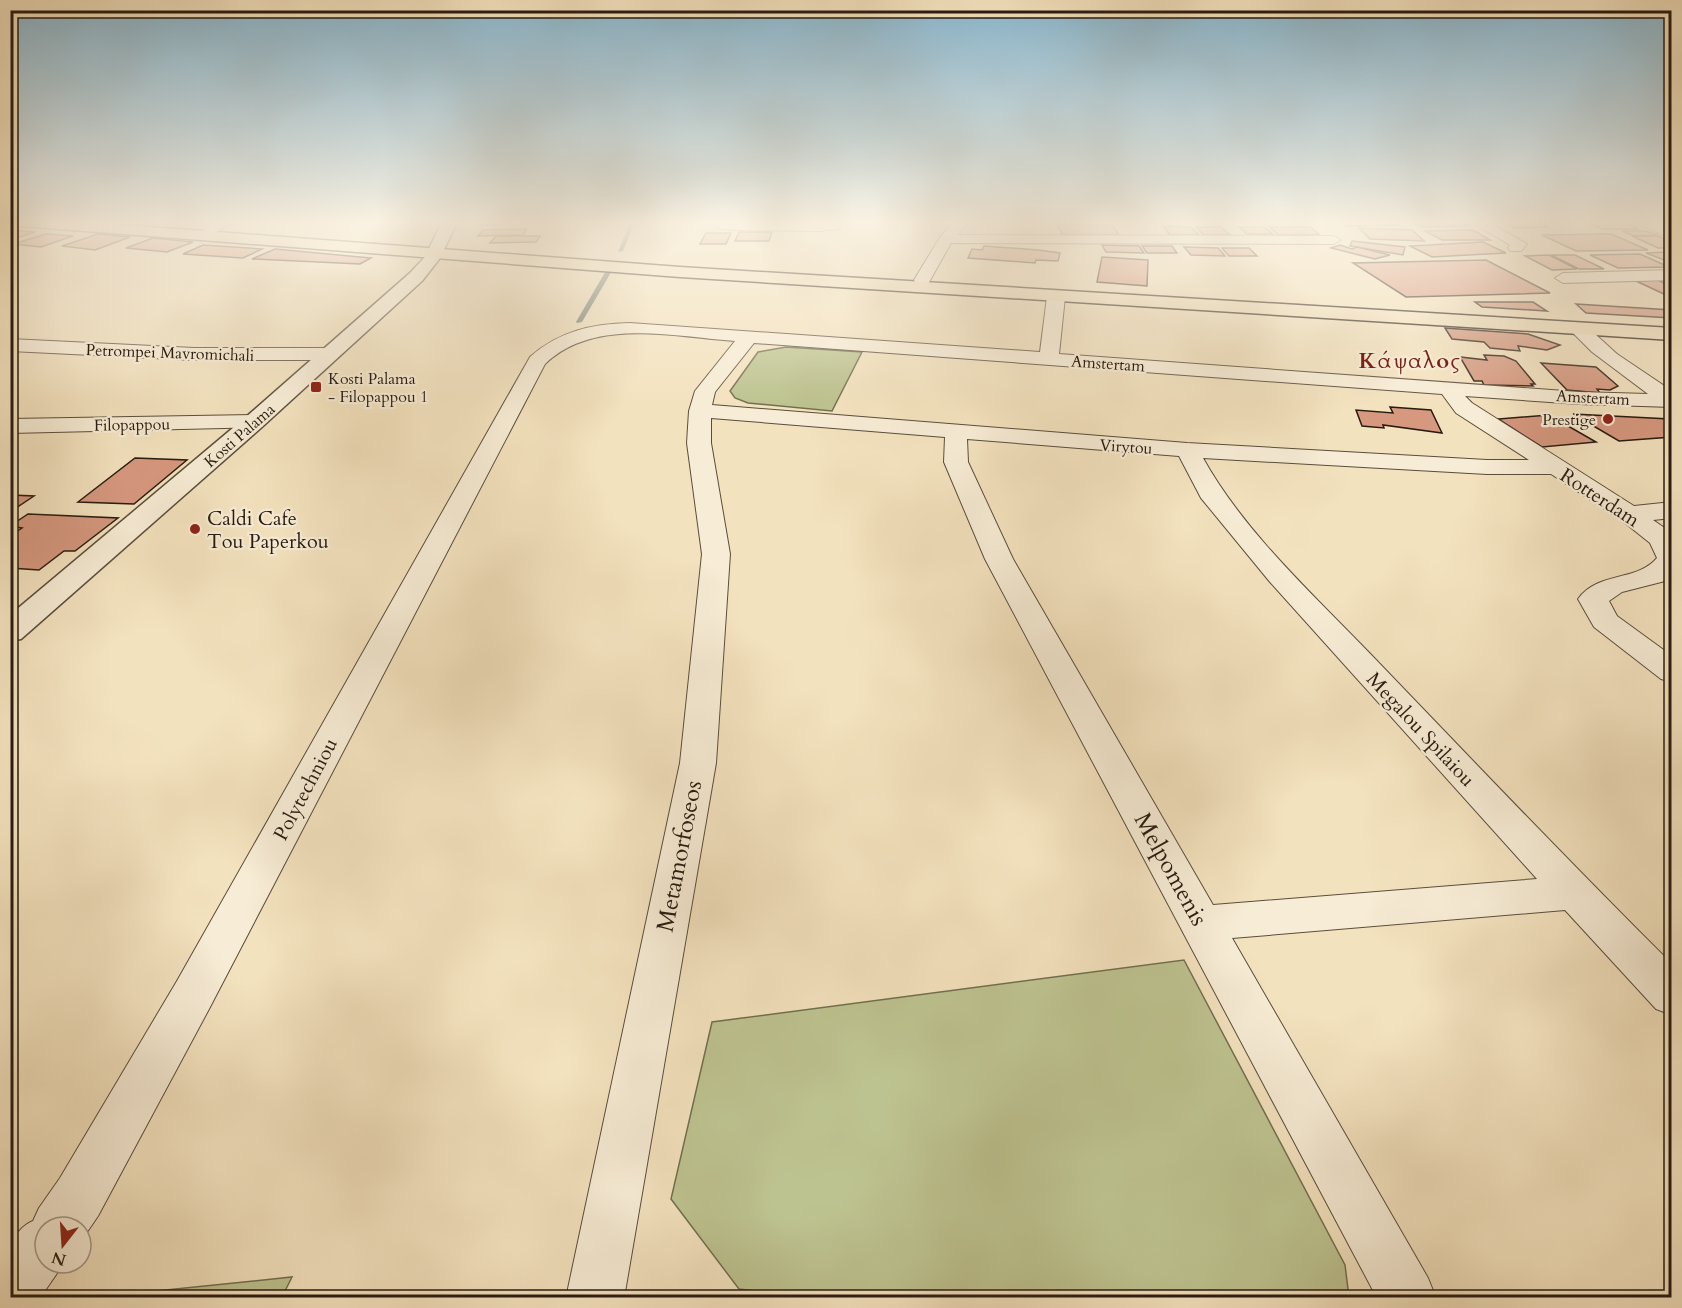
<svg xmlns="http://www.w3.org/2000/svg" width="1682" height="1308" font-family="Cardo,serif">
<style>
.green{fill:#bdc390;stroke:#726f50;stroke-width:1.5}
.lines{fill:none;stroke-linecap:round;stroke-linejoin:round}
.stream{fill:#6e7d6f;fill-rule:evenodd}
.building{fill:#d6987f;stroke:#281b10;stroke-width:1.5}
.minor-casing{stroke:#5b4d3c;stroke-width:2}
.tertiary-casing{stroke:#5b4d3c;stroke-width:3}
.primary-casing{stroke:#281b10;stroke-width:3}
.minor{fill:#f7ecd5;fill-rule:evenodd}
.tertiary{fill:#f7ecd5;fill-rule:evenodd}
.primary{fill:#f3e2be;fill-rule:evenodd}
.poi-dot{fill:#8f2418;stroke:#f7ecd5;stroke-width:2}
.labels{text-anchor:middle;stroke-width:4.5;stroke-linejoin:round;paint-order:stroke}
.far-street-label{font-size:16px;fill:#281b10;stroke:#f7ecd5}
.far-poi-label{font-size:16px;fill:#281b10;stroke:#f7ecd5;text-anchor:start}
.street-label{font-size:20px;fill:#281b10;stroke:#f7ecd5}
.poi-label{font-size:20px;fill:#281b10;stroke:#f7ecd5;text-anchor:start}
.far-district-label{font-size:22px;font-weight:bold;letter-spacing:1.5px;fill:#7a1f14;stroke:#f7ecd5}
.near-street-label{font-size:24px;fill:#281b10;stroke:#f7ecd5}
</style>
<rect width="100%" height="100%" fill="#f3e2be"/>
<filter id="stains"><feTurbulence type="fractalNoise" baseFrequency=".00333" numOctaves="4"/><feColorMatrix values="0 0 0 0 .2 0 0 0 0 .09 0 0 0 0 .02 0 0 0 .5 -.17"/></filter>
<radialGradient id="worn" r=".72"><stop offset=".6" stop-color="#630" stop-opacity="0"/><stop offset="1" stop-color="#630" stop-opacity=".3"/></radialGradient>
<!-- green -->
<g class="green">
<path d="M786,347L862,352L832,411L748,403L735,398L730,391L758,352Z"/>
<path d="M1184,960L1345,1265L1349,1297L812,1298L739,1289L671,1199L712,1022Z"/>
<path d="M292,1277L282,1297H97Z"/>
</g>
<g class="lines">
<!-- stream -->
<g class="stream">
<path d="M630,222H635L623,251L618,252Z"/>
<path d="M610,267L613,269L582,322L577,323L576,322L607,269Z"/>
</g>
</g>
<!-- building -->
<g class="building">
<path d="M482,222H570L480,225Z"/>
<path d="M1342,222H1393L1398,225L1347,226Z"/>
<path d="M1412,222H1461L1469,226L1420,227Z"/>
<path d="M1504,222H1538L1548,227L1514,228Z"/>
<path d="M1588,222H1624L1639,229H1602Z"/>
<path d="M1057,225H1112L1119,235H1063Z"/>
<path d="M1163,226L1191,227L1199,235H1170Z"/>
<path d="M1196,227H1221L1230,235H1204Z"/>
<path d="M1239,227H1264L1273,234H1247Z"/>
<path d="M1270,227H1310L1320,235H1278Z"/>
<path d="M1359,228L1412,230L1424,241L1370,239Z"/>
<path d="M527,229L523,235L478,236L483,230Z"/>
<path d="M10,230L35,232L10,240Z"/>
<path d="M1473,230L1490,240H1442L1425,231Z"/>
<path d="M1622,231H1646L1658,236H1634Z"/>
<path d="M739,232H772L769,241H735Z"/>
<path d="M706,233H731L726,244H700Z"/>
<path d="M46,234L73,236L41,247L13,244Z"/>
<path d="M98,234L130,237L95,250L62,246Z"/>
<path d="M1611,234L1648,250L1576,251L1542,235Z"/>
<path d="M496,236H540L536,242L490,243Z"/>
<path d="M1632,236H1658L1672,242V248H1658Z"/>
<path d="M153,238L193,242L167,252L126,248Z"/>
<path d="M1352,241L1405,247L1403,255L1350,246Z"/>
<path d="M1483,242L1506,253L1432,257L1410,246Z"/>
<path d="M203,245L262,249L243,258L183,254Z"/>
<path d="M1102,245L1139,246L1144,253L1106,252Z"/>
<path d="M1340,245L1352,249L1357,247L1390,255L1375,259L1331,248Z"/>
<path d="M984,246L1038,250L1060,253L1058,261L1036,260L1035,263L968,258L972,249L982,250Z"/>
<path d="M1142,246H1172L1177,253H1147Z"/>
<path d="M1184,247L1218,248L1225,256L1191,255Z"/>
<path d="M1222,248H1249L1257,256H1229Z"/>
<path d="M275,249L371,258L360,264L252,259Z"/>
<path d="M1668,252L1672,254V263L1646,253Z"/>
<path d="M1640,254L1669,267L1618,268L1590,255Z"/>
<path d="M1549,255L1577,269L1552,270L1525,256Z"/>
<path d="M1551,255H1575L1604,269H1579Z"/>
<path d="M1102,257L1148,260L1147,286L1097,282Z"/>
<path d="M1486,260L1550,293L1406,297L1353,263Z"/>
<path d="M1658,280L1672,287V295H1666L1636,281Z"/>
<path d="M1475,302H1533L1547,311L1482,307Z"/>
<path d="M1576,304L1672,310V318L1586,313Z"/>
<path d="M1445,328L1528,334L1560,345L1547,350L1518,346L1520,351L1490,348L1484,342L1452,339Z"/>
<path d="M1484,355L1504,356L1516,361L1535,384H1531L1533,386L1484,385L1482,381H1474L1460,357L1487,360Z"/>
<path d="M1541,363L1596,367L1618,386L1610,390L1597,389L1600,393L1567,390Z"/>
<path d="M1390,407L1431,410L1442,433L1383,425L1384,428L1362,426L1356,410L1393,413Z"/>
<path d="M1573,414L1670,419L1672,437L1619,441Z"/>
<path d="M1549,415L1596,442L1542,447L1498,419Z"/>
<path d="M135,458L187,460L134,504L78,502Z"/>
<path d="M10,495L34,496L10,512Z"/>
<path d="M28,514L118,518L75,551H64L39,570L10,568V536L22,528L10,526Z"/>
</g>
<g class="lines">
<!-- minor casing -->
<g class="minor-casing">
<g id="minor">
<path d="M214,222H233L215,233H205L203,230Z"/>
<path d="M718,222H842L839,229L820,231L731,230L718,228L716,225Z"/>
<path d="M953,222L967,223L958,235L1334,236L1341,240L1334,244L951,243L928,284H916L914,280L939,239Z"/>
<path d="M1471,222H1489L1527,244L1521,251H1511L1508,248L1510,245Z"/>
<path d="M1633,222H1653L1672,230V239Z"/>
<path d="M1672,270V280L1563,283L1555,278L1563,273Z"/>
<path d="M1056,292L1062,293L1065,297L1059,354L1579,392L1648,394L1592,352L1568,328L1570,324H1584L1617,354L1672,391V407L1579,404L1465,396L1472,403L1634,506L1672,502V518L1653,520L1672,533V577L1669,580L1622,592L1609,601L1617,616L1672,656V682L1661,679L1594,627L1578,599C1598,571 1637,582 1657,558L1650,543L1620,519L1551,474H1487L1203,458C1245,534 1320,601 1380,664C1477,765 1573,866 1672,964V1015L1656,1009L1565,910L1232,938L1428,1278L1436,1298H1377L985,559L944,462L945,437L711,418V443L730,554L716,763L624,1298H566L680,763L702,554L687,443L689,411L695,391L735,341C674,337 594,317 545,364L209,1009L98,1216L81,1241V1227H45V1263H64L40,1298H10C10,1270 3,1234 33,1221L39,1208L60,1178L177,981L530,357C559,331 592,324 630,323L1040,352L1047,297L1050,293ZM754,343L1442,394L1456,413L1529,460H1487L1187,443L712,405L715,392ZM967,439L1179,456L1201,498L1270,582L1537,879L1213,905L1013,559L968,462Z"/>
<path d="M10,339L194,348H330L337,350L340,354L337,358L330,360H194L10,351Z"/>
<path d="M254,415L262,417L265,422L262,427L10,433V419Z"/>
</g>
</g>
<!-- tertiary casing -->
<g class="tertiary-casing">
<path id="tertiary" d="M442,222H457L440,258L422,281L262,427L21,639L10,641V615L246,417L410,273L425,257Z"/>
</g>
<!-- primary casing -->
<g class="primary-casing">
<path id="primary" d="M13,222H84L680,267L1672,328V340L680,277L20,226Z"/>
</g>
<!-- minor -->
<use href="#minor" class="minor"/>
<!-- tertiary -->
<use href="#tertiary" class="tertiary"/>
<!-- primary -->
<use href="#primary" class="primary"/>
</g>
<!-- sky -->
<linearGradient id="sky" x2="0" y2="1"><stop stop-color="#89b8d1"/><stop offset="0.55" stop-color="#faf2e2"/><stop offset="1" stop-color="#faf2e2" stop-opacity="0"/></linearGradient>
<rect width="1682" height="405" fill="url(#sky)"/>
<!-- markers -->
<g class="poi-dot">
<rect x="310" y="381" width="12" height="12" rx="3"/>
<circle cx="1608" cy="419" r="6"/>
<circle cx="195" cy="529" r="6"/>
</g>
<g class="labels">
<!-- far-street labels -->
<g class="far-street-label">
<text transform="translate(170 352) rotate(2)" y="6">Petrompei Mavromichali</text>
<text transform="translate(1108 363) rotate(4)" y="6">Amstertam</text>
<text transform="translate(1593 397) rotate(3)" y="6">Amstertam</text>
<text transform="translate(132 424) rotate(-1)" y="6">Filopappou</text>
<text transform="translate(239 435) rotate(-41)" y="6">Kosti Palama</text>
<text transform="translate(1126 446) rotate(4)" y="6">Virytou</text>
</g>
<!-- far-poi labels -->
<g class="far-poi-label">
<text x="328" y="384">Kosti Palama<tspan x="328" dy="18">- Filopappou 1</tspan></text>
<text x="1596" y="425" text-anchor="end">Prestige</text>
</g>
<!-- street labels -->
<g class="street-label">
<text transform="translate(1600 497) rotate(33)" y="7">Rotterdam</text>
<text transform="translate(1421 729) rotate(47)" y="7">Megalou Spilaiou</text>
<text transform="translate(305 789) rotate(-62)" y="7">Polytechniou</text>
</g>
<!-- poi labels -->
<g class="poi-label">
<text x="207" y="525">Caldi Cafe<tspan x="207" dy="23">Tou Paperkou</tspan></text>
</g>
<!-- far-district labels -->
<g class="far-district-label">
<text x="1410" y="368">Κάψαλος</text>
</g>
<!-- near-street labels -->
<g class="near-street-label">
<text transform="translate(679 856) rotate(-79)" y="8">Metamorfoseos</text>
<text transform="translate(1171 869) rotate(61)" y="8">Melpomenis</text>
</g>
</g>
<!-- margin -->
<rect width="1682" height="1308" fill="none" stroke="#f3e2be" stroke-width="36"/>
<rect x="12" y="12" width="1658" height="1284" fill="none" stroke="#281b10" stroke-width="3"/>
<rect x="18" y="18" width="1646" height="1272" fill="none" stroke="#281b10" stroke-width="1.5"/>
<!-- north arrow -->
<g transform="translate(63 1245) rotate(197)"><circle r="28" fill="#f7ecd5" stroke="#a49886" stroke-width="1.5"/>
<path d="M0-4.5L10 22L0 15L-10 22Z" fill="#8f2418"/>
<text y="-9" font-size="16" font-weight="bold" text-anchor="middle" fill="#281b10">N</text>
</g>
<rect width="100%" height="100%" filter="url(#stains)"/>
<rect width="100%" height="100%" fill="url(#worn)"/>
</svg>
